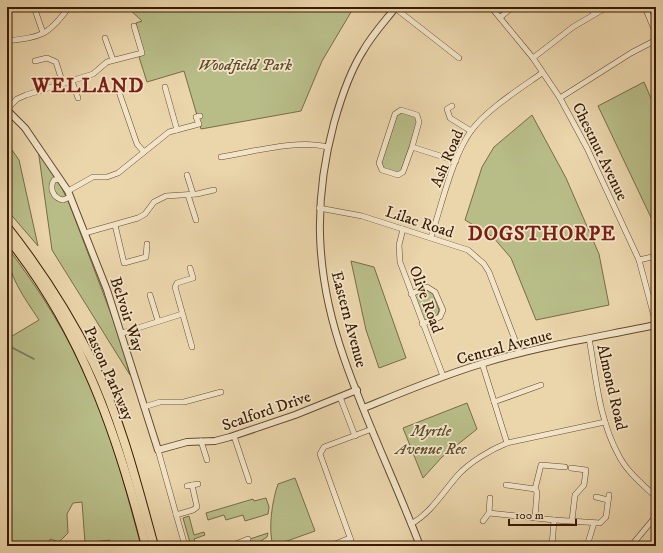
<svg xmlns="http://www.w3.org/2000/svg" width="663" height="553" font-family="'IM FELL DW Pica',serif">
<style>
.green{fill:#b8bd88;stroke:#786c46}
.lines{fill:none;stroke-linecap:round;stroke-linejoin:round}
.stream{stroke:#727a67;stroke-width:1.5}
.minor-casing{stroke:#664a2d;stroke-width:6}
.tertiary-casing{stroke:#664a2d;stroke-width:8}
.trunk-casing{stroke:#391b03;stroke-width:10}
.minor{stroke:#f2e4c8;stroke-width:5}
.tertiary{stroke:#f2e4c8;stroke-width:6}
.trunk{stroke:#ebd5ab;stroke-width:8}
.labels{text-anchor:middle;stroke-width:3.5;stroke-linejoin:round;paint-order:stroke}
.park-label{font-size:16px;font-style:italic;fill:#5f4c2b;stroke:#f2e4c8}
.street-label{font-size:16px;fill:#391b03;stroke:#f2e4c8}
.district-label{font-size:20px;font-weight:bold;letter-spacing:1px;fill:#7a1f14;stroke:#f2e4c8}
</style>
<rect width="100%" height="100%" fill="#ebd5ab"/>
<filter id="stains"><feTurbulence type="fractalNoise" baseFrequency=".005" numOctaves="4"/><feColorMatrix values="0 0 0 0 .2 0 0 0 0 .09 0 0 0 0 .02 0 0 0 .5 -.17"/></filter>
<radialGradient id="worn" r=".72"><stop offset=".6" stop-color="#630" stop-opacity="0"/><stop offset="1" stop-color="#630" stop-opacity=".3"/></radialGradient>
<!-- green -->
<g class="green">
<path d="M127,7H354L322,61L301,111L201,129L184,71L147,82L139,57L144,54L136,23L142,21Z"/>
<path d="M644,82L656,110V228L598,106Z"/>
<path d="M401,112L416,117L418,122L401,171L397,174L383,168L381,163L397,115Z"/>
<path d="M532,115L566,178L599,254L609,305L536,320L511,258L493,237L465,220L482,167L494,147Z"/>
<path d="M7,143L19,160L38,246L7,210Z"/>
<path d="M38,149L56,176L69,203L119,335L130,375L52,250Z"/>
<path d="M7,247C39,289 67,333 88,382C112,434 126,491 141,546H109L110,540L85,543L82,502L73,503L67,514L68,533L59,542L50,539L49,546H7V339L39,320C24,297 7,275 7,247Z"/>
<path d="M351,261L374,267L406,358L379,368L366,330Z"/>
<path d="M427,290L433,294L439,310L437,317L426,321L422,320L414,297L416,294Z"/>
<path d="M467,403L477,429L442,457L423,478L403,428Z"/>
<path d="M295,478L315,531L273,546C268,529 272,501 278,484Z"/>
<path d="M266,498L269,507L268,514L245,521L243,515L226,520L224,515L208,520L206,513L253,499L254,501Z"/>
<path d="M189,516L194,535L204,532L205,535L194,539L196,546H191L183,518Z"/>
<path d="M268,533L267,537L253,546L250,539Z"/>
</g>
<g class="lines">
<!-- stream -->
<path class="stream" d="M7,345L34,359"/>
<!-- minor casing -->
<g class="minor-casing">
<g id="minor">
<path d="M34,7L43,33"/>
<path d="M491,7L533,58L560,98L587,148L639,260L656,324"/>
<path d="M590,7L594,14"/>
<path d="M645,7L656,34"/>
<path d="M395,8L459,58"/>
<path d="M501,17L512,7"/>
<path d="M105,38L113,60"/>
<path d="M7,41C41,37 48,36 69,7"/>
<path d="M533,58L573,27L607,7"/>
<path d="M35,61L47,58L56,62L63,84"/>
<path d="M72,81L78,98"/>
<path d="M165,87L177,130"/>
<path d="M119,92L137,144L144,152"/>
<path d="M560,98L631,53L656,40"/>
<path d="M452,106L447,109L450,118L471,131"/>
<path d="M7,109L17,99L26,95L93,74L107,62L142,53L134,26"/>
<path d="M412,147L419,122L417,115L401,110L395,114L379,163L382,170L398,175L403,172L412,147L456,161"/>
<path d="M221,157C253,152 296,139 328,147"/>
<path d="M187,175L193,194"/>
<path d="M60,179L54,180C49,188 53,198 63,200L70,197"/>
<path d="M68,191L93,177H107L118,173L169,132L199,124L196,117L200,116"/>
<path d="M188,195L196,220"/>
<path d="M319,208L362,216L468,250L484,264L489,272L520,353"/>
<path d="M115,225L124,263L146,257L147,244"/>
<path d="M403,229L399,245L400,262L443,376"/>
<path d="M85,233L138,218L145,214L154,202L166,196L197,194L214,190"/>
<path d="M431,237C441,207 453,155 471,131C486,110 521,88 542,73"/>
<path d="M639,260L656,256"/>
<path d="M190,268L193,278L177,283L175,287L192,347"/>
<path d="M411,294L427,287L435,292L443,310L440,317L422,324"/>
<path d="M150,295L158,321"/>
<path d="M122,333L182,314"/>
<path d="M589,338C596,377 599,419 618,454C626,471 642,484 656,497"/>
<path d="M482,363L507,443"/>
<path d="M340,397L355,436"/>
<path d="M494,402L541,385"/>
<path d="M144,407L160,402H184L221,392"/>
<path d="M234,436L249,481"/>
<path d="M201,441L207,460"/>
<path d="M158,450L185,546"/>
<path d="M571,468L586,470L584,485L575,495L572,520"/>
<path d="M506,485L535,489"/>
<path d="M187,486L198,484"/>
<path d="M596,497L608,500"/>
<path d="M489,513L554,520"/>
<path d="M176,515L193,510L197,507L192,485"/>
<path d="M535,517L537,492L535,489L541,465L565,467"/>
<path d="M483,521L489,513L490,498"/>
<path d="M411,524C431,513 443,492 458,475C470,462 490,450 507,443L605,422"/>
<path d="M300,545L301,546"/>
<path d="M231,546L248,539"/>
<path d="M330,546L350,538"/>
<path d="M353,546L320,454L324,447L372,429"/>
<path d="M552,546L554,520L600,523L606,517L609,495"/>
<path d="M587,546L594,523"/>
<path d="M631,546L656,516"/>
</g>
</g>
<!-- tertiary casing -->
<g class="tertiary-casing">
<g id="tertiary">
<path d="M396,7C385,21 372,35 363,51C349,73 341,98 334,123C312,205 316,278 344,358C366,422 396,483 420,546"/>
<path d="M7,110L25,128L68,191L107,290L158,450L187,442L215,441L230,437L295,415L357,390"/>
<path d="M364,408C403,392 443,375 484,363C540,346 598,337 656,325"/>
</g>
</g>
<!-- trunk casing -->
<g class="trunk-casing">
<g id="trunk">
<path d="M7,227C40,269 69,314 93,362C121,420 137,484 154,546"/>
<path d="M7,237C81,329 117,433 146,546"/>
</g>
</g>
<!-- minor -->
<use href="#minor" class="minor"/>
<!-- tertiary -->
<use href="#tertiary" class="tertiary"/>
<!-- trunk -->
<use href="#trunk" class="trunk"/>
</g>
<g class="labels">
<!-- park labels -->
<g class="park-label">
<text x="245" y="70">Woodfield Park</text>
<text x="431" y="436">Myrtle<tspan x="431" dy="18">Avenue Rec</tspan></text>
</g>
<!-- street labels -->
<g class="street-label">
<text transform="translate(601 151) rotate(64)" y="6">Chestnut Avenue</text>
<text transform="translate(446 158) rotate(-67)" y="6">Ash Road</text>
<text transform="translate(420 221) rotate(18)" y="6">Lilac Road</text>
<text transform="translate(427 299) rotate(70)" y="6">Olive Road</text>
<text transform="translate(128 314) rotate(72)" y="6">Belvoir Way</text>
<text transform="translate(350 319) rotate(75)" y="6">Eastern Avenue</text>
<text transform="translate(504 346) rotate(-15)" y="6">Central Avenue</text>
<text transform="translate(110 373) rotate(66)" y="6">Paston Parkway</text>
<text transform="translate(613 387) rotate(77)" y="6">Almond Road</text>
<text transform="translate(266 410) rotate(-19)" y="6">Scalford Drive</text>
</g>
<!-- district labels -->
<g class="district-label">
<text x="88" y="92">WELLAND</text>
<text x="542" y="240">DOGSTHORPE</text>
</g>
</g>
<!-- margin -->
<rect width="663" height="553" fill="none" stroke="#ebd5ab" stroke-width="24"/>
<rect x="8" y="8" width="647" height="537" fill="none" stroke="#391b03" stroke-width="2"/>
<rect x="12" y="12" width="639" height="529" fill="none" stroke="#391b03"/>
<!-- scale -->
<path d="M509 519v6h67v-6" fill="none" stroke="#391b03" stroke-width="2"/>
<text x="515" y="519" font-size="12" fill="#391b03" stroke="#f2e4c8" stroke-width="3" paint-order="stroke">100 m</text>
<rect width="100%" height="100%" filter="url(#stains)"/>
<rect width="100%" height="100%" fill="url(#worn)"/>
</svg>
